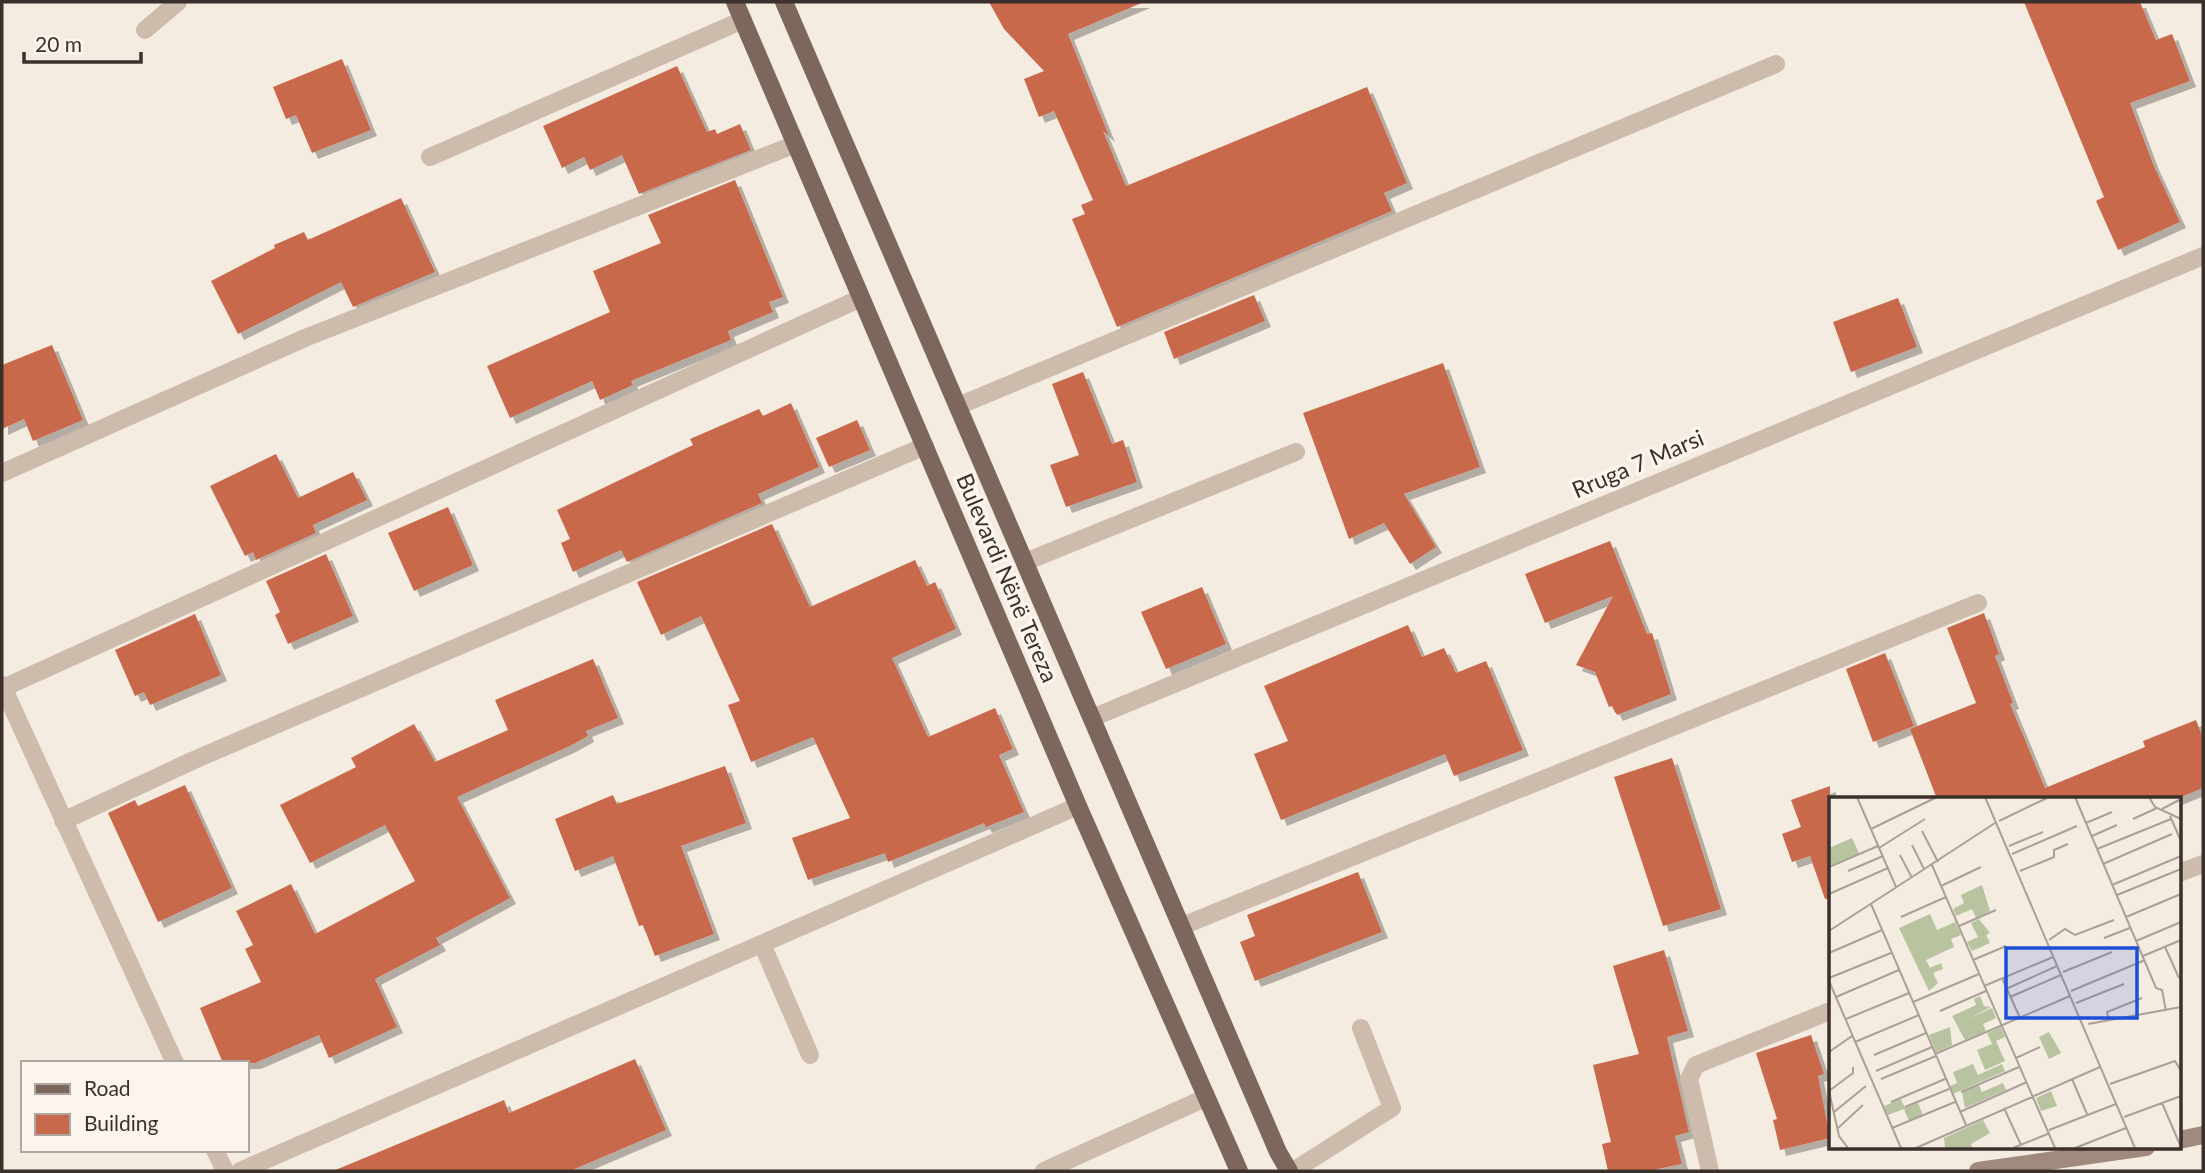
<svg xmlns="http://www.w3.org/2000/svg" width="2205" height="1173" font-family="Lato,sans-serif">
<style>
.building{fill:#c8694b;filter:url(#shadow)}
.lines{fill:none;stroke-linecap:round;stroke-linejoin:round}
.lane{stroke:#cdbbac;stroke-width:18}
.street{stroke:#cdbbac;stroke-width:18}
.secondary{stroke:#a18a7d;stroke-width:18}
.primary{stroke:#7d675c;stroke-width:18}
.labels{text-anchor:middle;stroke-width:7;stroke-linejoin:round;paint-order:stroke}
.street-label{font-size:23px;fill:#3b302b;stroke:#fbf5ee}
.inset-road{fill:none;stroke:#aaa098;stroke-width:2}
.view{fill:#1d4ed8;fill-opacity:0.15;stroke:#1d4ed8;stroke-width:3.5}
.inset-edge{fill:none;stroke:#3b302b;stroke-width:3.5}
</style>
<defs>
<filter id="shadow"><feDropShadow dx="6" dy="6" stdDeviation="0" flood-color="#0004"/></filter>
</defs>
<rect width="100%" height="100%" fill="#f4ebe1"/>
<!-- building -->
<g class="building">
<path d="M989,2H1144L1068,34L1109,136L1103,131L1126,186L1367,87L1407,183L1384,193L1392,211L1117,327L1072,219L1085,214L1081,205L1093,200L1054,111L1039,117L1024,79L1044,71L1004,29Z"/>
<path d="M2024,2H2140L2156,40L2172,34L2190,81L2130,103L2153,164L2180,222L2118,250L2096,201L2104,197Z"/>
<path d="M342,59L371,130L312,153L296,115L286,119L273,87Z"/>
<path d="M677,66L707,132L715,129L717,134L740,124L751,150L639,194L622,155L590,170L584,157L562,168L543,126Z"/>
<path d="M735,180L783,297L769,302L773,312L728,331L731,340L631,381L633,385L600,400L592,381L510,418L487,366L610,312L593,271L661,243L648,215Z"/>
<path d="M401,198L435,272L353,307L341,282L238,334L211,281L275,248L274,245L304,232L308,240Z"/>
<path d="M1254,295L1265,321L1174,359L1164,332Z"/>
<path d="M1898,298L1917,347L1851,372L1833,322Z"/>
<path d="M52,345L83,420L33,441L24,419L2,429V365Z"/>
<path d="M1443,363L1480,467L1404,494L1436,547L1410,564L1384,523L1349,539L1303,413Z"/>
<path d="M1083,372L1112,444L1123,440L1137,482L1066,507L1050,465L1079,455L1052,384Z"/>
<path d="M791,403L819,467L758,494L762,503L627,562L621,550L573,572L561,543L570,539L557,510L693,445L690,439L759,409L763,416Z"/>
<path d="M857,420L870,450L829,467L816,438Z"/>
<path d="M276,454L298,498L353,472L367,500L313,525L316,533L256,560L253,552L245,556L210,486Z"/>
<path d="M448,507L473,565L414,591L388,533Z"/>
<path d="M772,524L810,607L915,560L927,586L935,582L956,629L892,658L928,737L995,708L1013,749L999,755L1024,812L986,827L984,823L888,862L885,853L808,880L792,838L850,818L813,737L751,762L728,705L740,701L701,616L661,635L637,582Z"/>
<path d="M1610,541L1647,634L1652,633L1671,694L1617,715L1612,706L1609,707L1595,672L1576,665L1613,596L1545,623L1525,574Z"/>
<path d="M326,554L353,616L288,644L275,615L280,612L266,581Z"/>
<path d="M1202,587L1226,644L1166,669L1141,612Z"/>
<path d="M1984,613L1999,654L1995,656L2013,703L2010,704L2045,788L2145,747L2143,741L2196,720L2203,738V788L2176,799H1937L1910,729L1976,703L1947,628Z"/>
<path d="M195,614L221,675L150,705L144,692L135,696L115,650Z"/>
<path d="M1408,625L1422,657L1444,648L1456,673L1486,661L1523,750L1454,776L1445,754L1281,820L1254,754L1288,741L1264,686Z"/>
<path d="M1885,653L1914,726L1873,742L1846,669Z"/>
<path d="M593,659L618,718L586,731L588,736L570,746L457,797L510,898L436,938L440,945L375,979L397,1027L329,1058L319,1035L255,1063H223L200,1008L261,982L245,949L253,945L236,911L291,884L315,934L415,881L385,825L310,863L280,805L356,767L351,758L414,724L435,762L508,730L495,700Z"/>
<path d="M1672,758L1721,909L1663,926L1614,777Z"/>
<path d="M725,766L746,823L681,846L714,934L655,956L643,925L639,926L613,856L575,871L555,819L613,795L617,804Z"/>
<path d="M185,785L232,888L158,922L108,813L135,800L138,806Z"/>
<path d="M1830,786V899H1825L1810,856L1792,862L1782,834L1801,827L1791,800Z"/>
<path d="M1358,872L1382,932L1255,981L1240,942L1255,936L1247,915Z"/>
<path d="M1664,950L1688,1031L1667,1037L1689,1132L1675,1136L1682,1164L1648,1171H1608L1602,1144L1611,1142L1593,1065L1639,1054L1613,966Z"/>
<path d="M1811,1035L1824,1074L1818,1076L1830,1138L1780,1150L1773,1120L1777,1119L1756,1053Z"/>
<path d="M635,1059L666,1130L570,1171H333L504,1100L509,1113Z"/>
</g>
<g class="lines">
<!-- lane -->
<g class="lane">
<path d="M145,30L178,2"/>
<path d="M430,157L743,20"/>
<path d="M1025,562L1296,452"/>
<path d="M762,944L810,1055"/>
<path d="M1044,1171L1205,1098"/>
<path d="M1293,1171L1392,1108L1361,1028"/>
</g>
<!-- street -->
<g class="street">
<path d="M958,406L1776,64"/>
<path d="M2,473L305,338L796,144"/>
<path d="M2,685L175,1063"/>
<path d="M3,688L861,298"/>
<path d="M1092,718L2203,256"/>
<path d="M63,821L194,760L925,446"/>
<path d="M2179,873L2203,864"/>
<path d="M1182,926L1978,603"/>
<path d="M215,1150L225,1171"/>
<path d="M240,1171L1078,806"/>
<path d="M1710,1171L1689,1079L1696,1065L1830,1011"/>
</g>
<!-- secondary -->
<g class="secondary">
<path d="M2179,1140L2203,1135"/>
<path d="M1978,1171L2146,1147"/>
</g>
<!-- primary -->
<g class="primary">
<path d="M735,2L1078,806L1239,1171"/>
<path d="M784,2L1278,1152L1289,1171"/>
</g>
</g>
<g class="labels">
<!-- street labels -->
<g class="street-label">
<text transform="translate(1638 464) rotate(-23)" y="8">Rruga 7 Marsi</text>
<text transform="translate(1007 578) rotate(67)" y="8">Bulevardi Nënë Tereza</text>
</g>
</g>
<!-- overview -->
<g transform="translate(1829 797)">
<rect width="352" height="352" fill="#f4ebe1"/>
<path d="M23,41L30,56L0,69V51ZM153,88L161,114L147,121L143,112L127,119L124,112L135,106L132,98ZM101,117L108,133L126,125L132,138L122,142L125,150L97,163L101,171L112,166L114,172L104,176L109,186L100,194L70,131ZM150,122L161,136L157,138L161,146L143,154L138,145L149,140L142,126ZM151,199L155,209L162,210L138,222L163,211L167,221L154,227L157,234L136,243L123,219L147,208L145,202ZM121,230L123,248L107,255L100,238ZM172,230L176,240L167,244L176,264L156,273L148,253L163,247L158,236ZM220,235L232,256L220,262L210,240ZM144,267L149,278L173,267L176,274L124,297L121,289L128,286L124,275ZM174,286L177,293L136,311L133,295L150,288L153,295ZM222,294L228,309L212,314L207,301ZM72,302L76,311L89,306L94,318L80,324L75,312L59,318L55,309ZM154,323L161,336L142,347L143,351H116L115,341Z" fill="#b8c4a0"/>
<path class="inset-road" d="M28,0L67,90M156,0L306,351M246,0L327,191L333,193L337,214M320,0L326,10L352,22M333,12L352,2M341,19L352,44M304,22L328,11M170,24L220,0M257,26L283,15M42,32L108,0M93,34L109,65M263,39L288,28M83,48L95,72M180,49L214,35M50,51L96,22M268,52L342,22M183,57L248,29M71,58L83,81M274,67L343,37M103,68L226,351M0,70L49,49M19,74L54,59M191,74L225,60V53L239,47M283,88L352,59M112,89L152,70M0,97L59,71M288,98L352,72M42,107L137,328M72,120L117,100M297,120L352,97M130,129L167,113M0,134L166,26M275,141L301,131M220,143L236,132L246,138L285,123M307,144L352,125M336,150L350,181M0,156L53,133M314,159L352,143M144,163L177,149M234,175L283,155M0,181L62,156M173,181L191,221M0,184L72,351M155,189L224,160M177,192L228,169M242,194L316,163M7,200L70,173M181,200L232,178M84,205L150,177M247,206L295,187M111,214L157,194M17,222L80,196M280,224L278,215L313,201M259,227L352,210M26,245L90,218M0,255L23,239M106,257L241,199M45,258L97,236M187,261L211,250M47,274L103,250M52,282L107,259M243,282L258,317M281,287L346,264L352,274M0,294L10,339L19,351M0,294L24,276V270M132,295L190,270M62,305L116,282M333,306L352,350M76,310L120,292M175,311L192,348M5,315L37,289M131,315L198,285M295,320L352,299M63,331L126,305M8,332L34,308M220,333L287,307M87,351L271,270M184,351L221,336M246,351L297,331"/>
<path class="view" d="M177,151H308V221H177Z"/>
<rect width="352" height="352" class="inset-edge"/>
</g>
<!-- border -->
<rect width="2205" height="1173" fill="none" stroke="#3b302b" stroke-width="7"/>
<!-- legend -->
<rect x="21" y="1061" width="228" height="91" fill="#fbf5ee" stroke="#aea6a0" stroke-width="2"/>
<rect x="35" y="1084" width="35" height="10" fill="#7d675c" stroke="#aea6a0" stroke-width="2"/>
<text x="84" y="1096" font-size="21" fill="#3b302b">Road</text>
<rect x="35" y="1114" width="35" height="21" fill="#c8694b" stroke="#aea6a0" stroke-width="2"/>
<text x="84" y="1131" font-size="21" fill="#3b302b">Building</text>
<!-- scale -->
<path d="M24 52v10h117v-10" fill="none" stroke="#3b302b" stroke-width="3.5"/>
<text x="35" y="52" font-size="21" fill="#3b302b" stroke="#fbf5ee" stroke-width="5" paint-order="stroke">20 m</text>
</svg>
